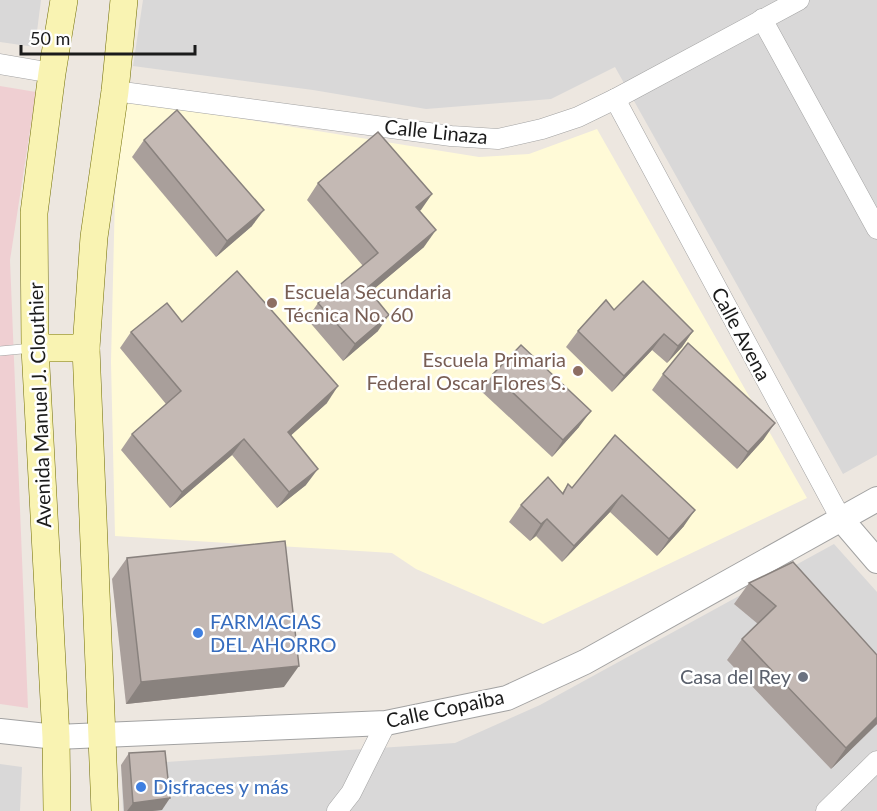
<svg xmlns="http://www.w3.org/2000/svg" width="877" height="811" font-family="Lato,sans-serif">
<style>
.residential{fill:#d9d8d8}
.commercial{fill:#efcfd2}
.education{fill:#fffad7}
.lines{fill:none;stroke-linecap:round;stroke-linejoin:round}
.service-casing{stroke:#a2a2a2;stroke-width:10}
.minor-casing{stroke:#a2a2a2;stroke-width:21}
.tertiary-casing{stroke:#a2a2a2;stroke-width:26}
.secondary-casing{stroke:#706d04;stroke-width:28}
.service{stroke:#fff;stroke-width:9}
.minor{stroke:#fff;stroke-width:20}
.tertiary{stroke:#fff;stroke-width:24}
.secondary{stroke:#f9f3b2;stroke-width:27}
.wall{fill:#a99f9b}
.shaded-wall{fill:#89827e}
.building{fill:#c4b9b4;stroke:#89827e;stroke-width:1.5}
.education-dot{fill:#8d6e63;stroke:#fff;stroke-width:2}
.shop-dot{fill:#3f7fe0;stroke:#fff;stroke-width:2}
.worship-dot{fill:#6b7280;stroke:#fff;stroke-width:2}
.labels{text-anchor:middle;stroke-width:5;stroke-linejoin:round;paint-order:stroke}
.street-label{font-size:20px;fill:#1b1b1b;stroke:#fff}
.education-label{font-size:20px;fill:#785e54;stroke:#fff;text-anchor:start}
.shop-label{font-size:20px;fill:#366cbe;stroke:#fff;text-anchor:start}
.worship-label{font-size:20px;fill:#5b616d;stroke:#fff;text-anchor:end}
</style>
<rect width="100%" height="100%" fill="#ede7e0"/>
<!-- residential -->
<g class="residential">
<path d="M0,0H41L35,47L0,42Z"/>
<path d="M143,0H877V455L843,474L615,67L551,99L426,109L313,90L133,66Z"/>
<path d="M834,544L877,592V811H123L121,765L455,743L540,705Z"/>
<path d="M0,764L22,767L20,811H0Z"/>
</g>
<!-- commercial -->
<path class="commercial" d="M0,86L36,92L10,260L28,708L0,704Z"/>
<!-- education -->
<path class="education" d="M125,100L479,157L529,154L597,129L807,498L543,624L416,569L392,553L115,536L111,362L115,195Z"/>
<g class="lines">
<!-- service casing -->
<g class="service-casing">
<path id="service" d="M0,351L33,348"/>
</g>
<!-- minor casing -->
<g class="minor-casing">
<g id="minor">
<path d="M762,19L877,229"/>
<path d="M0,64L52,73"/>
<path d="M115,91L451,136L498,139L542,129L578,117L615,99L799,0"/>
<path d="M615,99L841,519"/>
<path d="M337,811L351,793L386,723"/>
<path d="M826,811L877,761"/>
</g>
</g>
<!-- tertiary casing -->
<g class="tertiary-casing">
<g id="tertiary">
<path d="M841,519L877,561"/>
<path d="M0,731L56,737L386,723L507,698L585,662L877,499"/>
</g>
</g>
<!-- secondary casing -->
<g class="secondary-casing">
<g id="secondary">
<path d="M35,348H86"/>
<path d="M57,811L56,737L35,348L34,213L52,73L64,0"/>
<path d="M105,811L86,348L94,237L115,91L124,0"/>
</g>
</g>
<!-- service -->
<use href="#service" class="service"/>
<!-- minor -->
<use href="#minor" class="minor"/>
<!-- tertiary -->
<use href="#tertiary" class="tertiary"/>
<!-- secondary -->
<use href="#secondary" class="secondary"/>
</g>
<!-- wall -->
<g class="wall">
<path d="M144,140L252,226L216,257L132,157Z"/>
<path d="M318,183L432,194L419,211L424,247L370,292L378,331L343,361L307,319L318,303L363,266L307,200Z"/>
<path d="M614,310L693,331L682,347L667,363L652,350L612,392L566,347L578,331Z"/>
<path d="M182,322L327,403L291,435L306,485L277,508L232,455L170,508L121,450L132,434L166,404L120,348L131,332Z"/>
<path d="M493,374L579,427L552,457L481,391Z"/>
<path d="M663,374L764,439L737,469L652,390Z"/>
<path d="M615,435L684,526L657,556L610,512L562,562L536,536L530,541L509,522L521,505L562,493L568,484L572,488Z"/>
<path d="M127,558L284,687L126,704L112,579Z"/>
<path d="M749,583L877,655V724L831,769L727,660L742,639L758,624L734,604Z"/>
<path d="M129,753L162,810L152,811H124L121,765Z"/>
</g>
<!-- shaded-wall -->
<g class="shaded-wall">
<path d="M432,194L421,210L404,223L416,207Z"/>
<path d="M264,210L252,226L216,257L227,241Z"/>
<path d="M436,230L424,247L355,305L367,288Z"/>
<path d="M389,315L378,331L343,361L355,344Z"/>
<path d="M693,331L682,347L667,363L678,346Z"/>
<path d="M664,334L652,350L612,392L624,376Z"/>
<path d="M338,386L327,403L277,448L288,432Z"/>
<path d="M591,411L579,427L552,457L563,440Z"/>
<path d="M775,423L764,439L737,469L748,452Z"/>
<path d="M244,439L232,455L170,508L182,492Z"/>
<path d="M318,469L306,485L277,508L289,492Z"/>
<path d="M622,495L610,512L562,562L574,546Z"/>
<path d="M695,510L684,526L657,556L669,539Z"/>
<path d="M547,519L536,536L530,541L541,524Z"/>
<path d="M299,666L284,687L126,704L141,682Z"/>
<path d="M877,717V724L831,769L846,748Z"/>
<path d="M170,798L162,810L152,811H127L133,803Z"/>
</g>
<!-- building -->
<g class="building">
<path d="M177,110L264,210L227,241L144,140Z"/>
<path d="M378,132L432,194L416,207L436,230L367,288L389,315L355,344L318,303L378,253L318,183Z"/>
<path d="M237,271L338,386L288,432L318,469L289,492L244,439L182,492L132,434L181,391L131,332L167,303L182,322Z"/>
<path d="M643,281L693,331L678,346L664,334L624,376L578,331L606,300L614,310Z"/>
<path d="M688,343L775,423L748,452L663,374Z"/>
<path d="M521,345L591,411L563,440L493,374Z"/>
<path d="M615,435L695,510L669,539L622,495L574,546L547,519L541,524L521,505L548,477L563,494L568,484L572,488Z"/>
<path d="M285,541L299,666L141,682L127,558Z"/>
<path d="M793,562L877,655V717L846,748L742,639L776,606L749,583Z"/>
<path d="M165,751L170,798L133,803L129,753Z"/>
</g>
<!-- markers -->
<g class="education-dot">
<circle cx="272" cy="303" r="6"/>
<circle cx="578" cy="371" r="6"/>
</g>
<g class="shop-dot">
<circle cx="198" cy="633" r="6"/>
<circle cx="141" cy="787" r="6"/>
</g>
<circle class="worship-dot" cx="803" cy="677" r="6"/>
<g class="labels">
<!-- street labels -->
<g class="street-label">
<text transform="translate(436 132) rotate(6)" y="7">Calle Linaza</text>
<text transform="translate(741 334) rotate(62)" y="7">Calle Avena</text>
<text transform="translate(40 405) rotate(-92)" y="7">Avenida Manuel J. Clouthier</text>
<text transform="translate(445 709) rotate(-12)" y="7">Calle Copaiba</text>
</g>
<!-- education labels -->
<g class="education-label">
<text x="284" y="299">Escuela Secundaria<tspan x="284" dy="23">Técnica No. 60</tspan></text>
<text x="566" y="367" text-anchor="end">Escuela Primaria<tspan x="566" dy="23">Federal Oscar Flores S.</tspan></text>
</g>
<!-- shop labels -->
<g class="shop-label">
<text x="210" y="629">FARMACIAS<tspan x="210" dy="23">DEL AHORRO</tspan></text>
<text x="153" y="794">Disfraces y más</text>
</g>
<!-- worship labels -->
<g class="worship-label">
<text x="791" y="684">Casa del Rey</text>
</g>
</g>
<!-- scale -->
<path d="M21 45v9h174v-9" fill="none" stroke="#1b1b1b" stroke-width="3"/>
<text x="30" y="45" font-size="18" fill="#1b1b1b" stroke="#ffffff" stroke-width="4.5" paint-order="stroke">50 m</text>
</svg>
